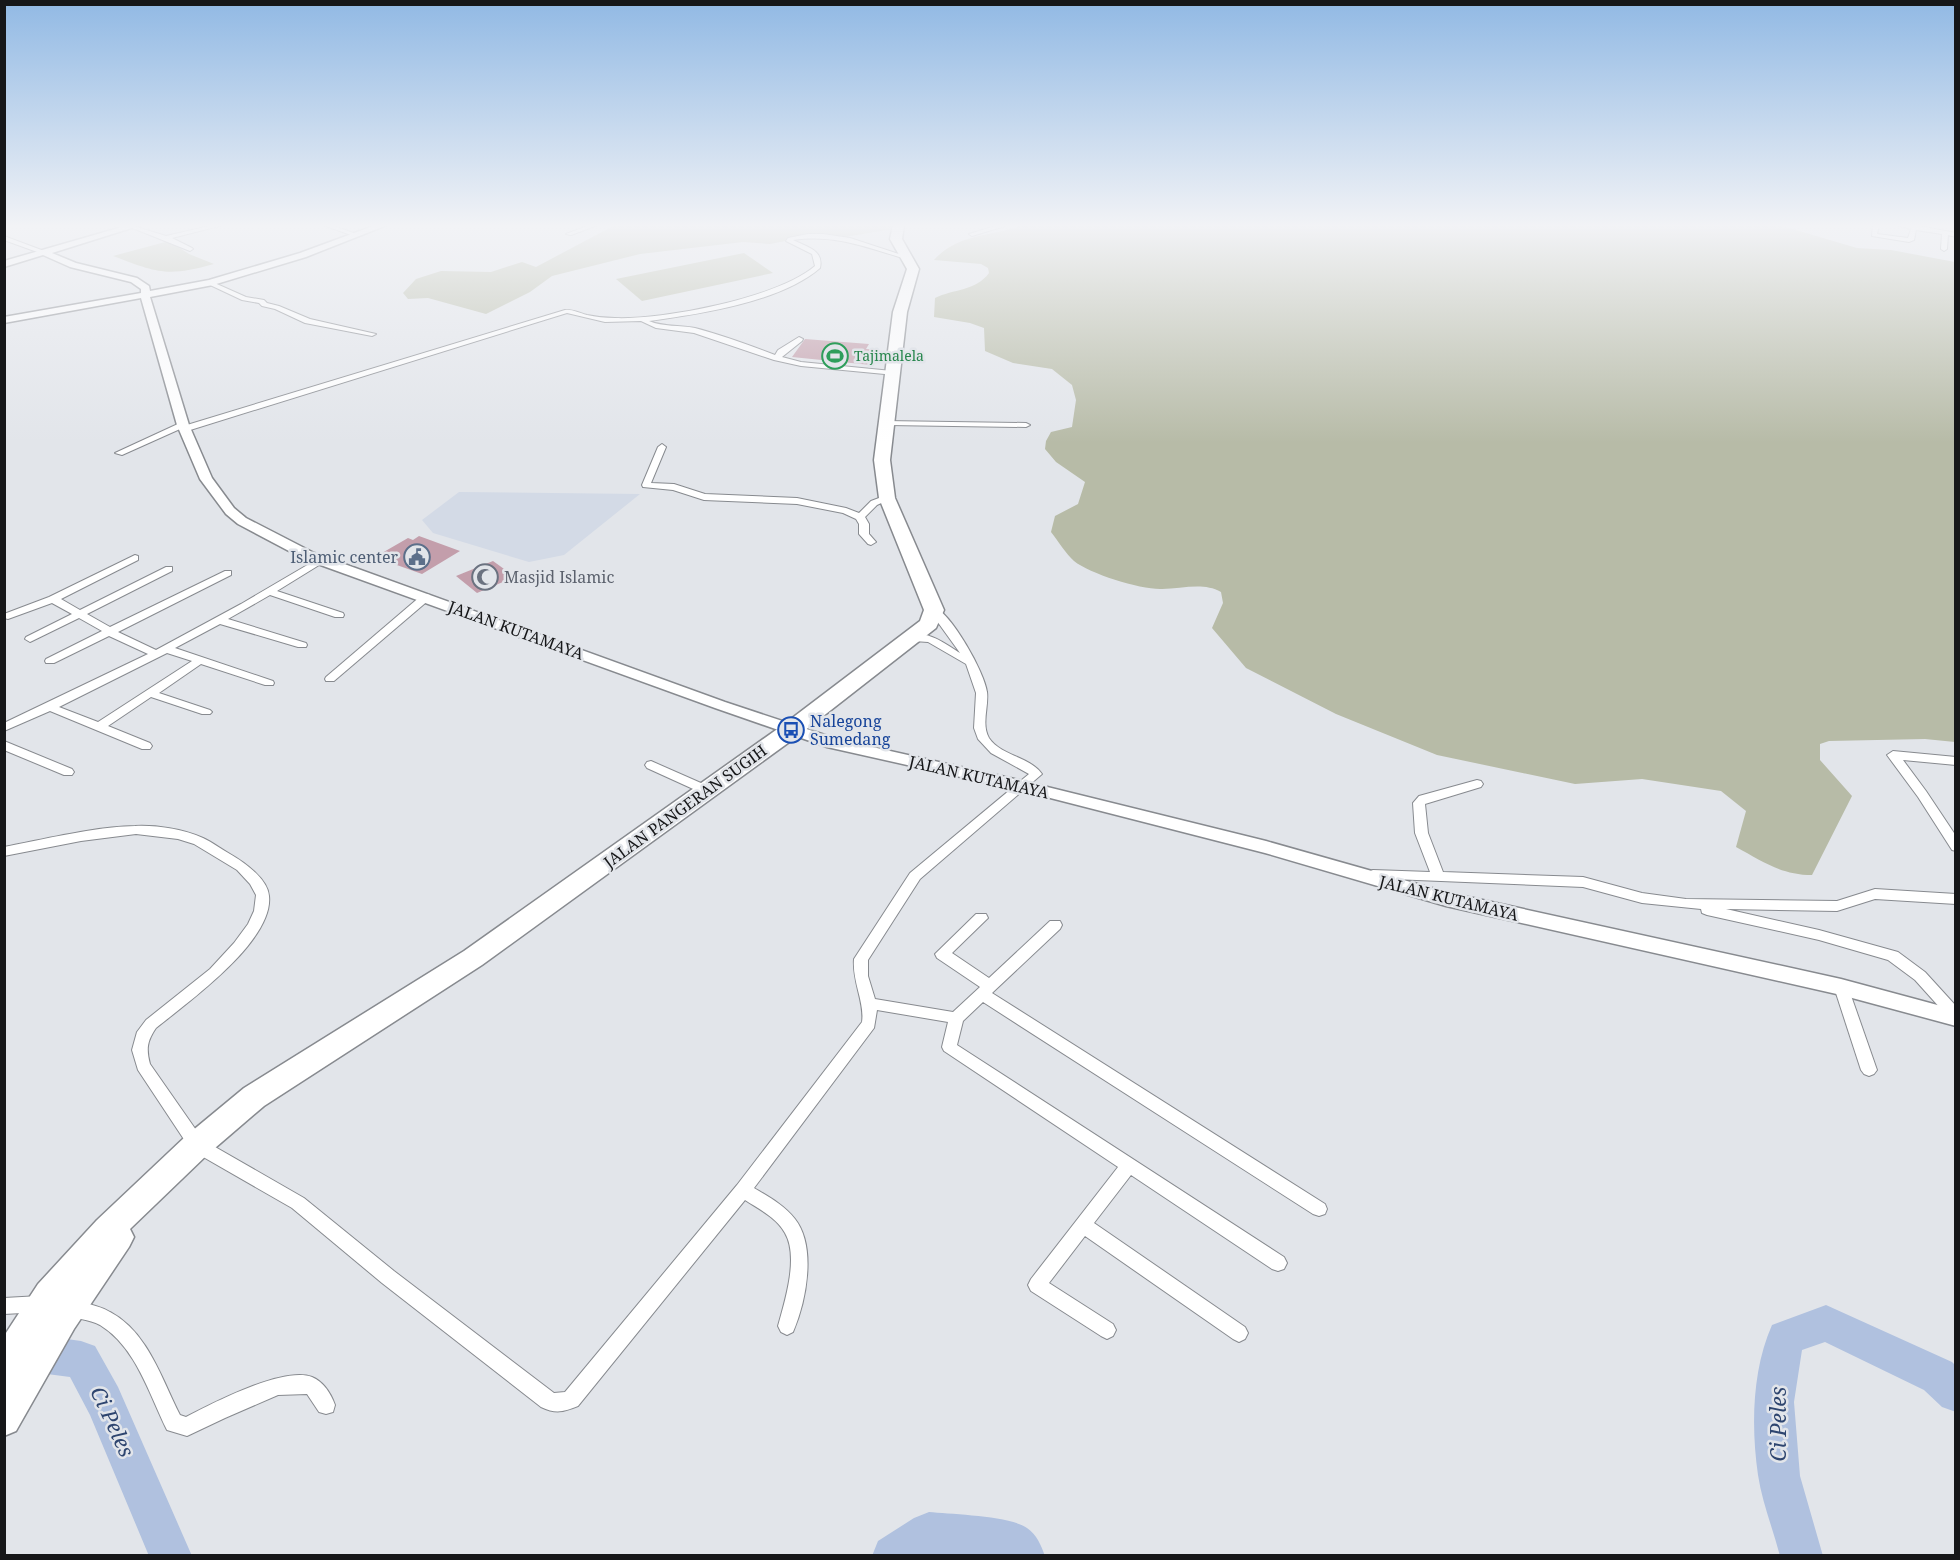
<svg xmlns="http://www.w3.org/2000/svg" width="1960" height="1560" font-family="'Noto Serif',serif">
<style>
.built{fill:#d3dae6}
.green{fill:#b7bba7}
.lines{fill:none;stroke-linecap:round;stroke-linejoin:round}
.river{fill:#b0c1df;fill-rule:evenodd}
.building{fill:#c39eab}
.street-casing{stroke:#878a8f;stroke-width:2}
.secondary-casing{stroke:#878a8f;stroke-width:3}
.highway-casing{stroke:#878a8f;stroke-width:3}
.street{fill:#fff;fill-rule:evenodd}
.secondary{fill:#fff;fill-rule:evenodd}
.highway{fill:#fff;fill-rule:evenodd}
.labels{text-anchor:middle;stroke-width:5;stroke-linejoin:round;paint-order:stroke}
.far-leisure-label{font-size:14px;fill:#27864d;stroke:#e2e5ea;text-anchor:start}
.service-label{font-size:16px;fill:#4e5e75;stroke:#e2e5ea;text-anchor:end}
.worship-label{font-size:16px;fill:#5b616d;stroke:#e2e5ea;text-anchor:start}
.street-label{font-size:16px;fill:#161719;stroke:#e2e5ea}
.transit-label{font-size:16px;fill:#164399;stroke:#e2e5ea;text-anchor:start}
.near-water-label{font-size:21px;font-style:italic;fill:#2e456f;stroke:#e2e5ea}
</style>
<rect width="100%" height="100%" fill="#e2e5ea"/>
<!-- built -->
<path class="built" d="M459,492L640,494L564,555L529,562L433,533L422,520Z"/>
<!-- green -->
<g class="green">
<path d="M615,225H900L899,228L845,237L811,236L770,244L743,242L640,254L552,276L530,292L486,314L428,298L408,299L403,293L416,279L441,271L491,272L522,262L536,267Z"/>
<path d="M1023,225H1779L1857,248L1891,250L1955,262V742L1925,739L1829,741L1820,744V760L1852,796L1812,875C1781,875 1762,861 1736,847L1746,811L1721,791L1642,779L1575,784L1437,755L1336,714L1246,668L1212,628L1223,603L1221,592C1203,582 1182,589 1162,589C1142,590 1090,574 1074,561C1066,554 1058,541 1051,532L1055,516L1078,504L1085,482L1056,462L1045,449L1046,441L1051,432L1072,427L1076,400L1072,385L1052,369L1013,363L985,351L984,328L970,323L934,317L935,298C953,289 976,291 989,273L988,268L981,264L934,260C958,233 992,237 1023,225Z"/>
<path d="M169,241L189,254L214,264C167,277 158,273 113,256Z"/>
<path d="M744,253L773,273L642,301L616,279Z"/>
</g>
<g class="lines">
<!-- river -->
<g class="river">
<path d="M1826,1305L1952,1362L1956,1366V1412L1942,1407L1924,1390L1825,1342L1802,1350L1794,1402L1800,1476L1823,1556H1780C1773,1529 1762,1502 1758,1475C1751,1427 1752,1370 1772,1325Z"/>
<path d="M24,1333L81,1341L95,1346L118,1387L192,1556H149L90,1415L70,1377L24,1371L10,1365L5,1352L10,1339Z"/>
<path d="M929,1512C951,1514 1011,1516 1027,1528C1037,1535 1041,1545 1045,1556H872L878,1541L914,1518Z"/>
</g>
</g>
<!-- building -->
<g class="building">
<path d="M805,339L869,344L866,349L879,350L871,365L792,357Z"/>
<path d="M419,536L460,551L422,574L380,559L387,555L382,553L408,538L413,540Z"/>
<path d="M493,561L515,577L477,593L456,576Z"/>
</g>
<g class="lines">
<!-- street casing -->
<g class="street-casing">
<g id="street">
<path d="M113,225H121L129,228L126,230Z"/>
<path d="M130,225L166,236L214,225H223L172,238L192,248L193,249L190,251L130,227Z"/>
<path d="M323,225H331L359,235L354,236Z"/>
<path d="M590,225H598L571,235L566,234Z"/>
<path d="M999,225H1008L972,236L969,234Z"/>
<path d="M1873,225H1879L1877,234L1908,238L1911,229L1897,225H1914L1956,233V237L1948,235L1947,249L1944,251L1941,249L1942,234L1916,230L1914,240L1909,242L1872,236Z"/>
<path d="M808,234H823L850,238L911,258L906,259C865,247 836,234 793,240C807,247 824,250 820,268C781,302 700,314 649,321C663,327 680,325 695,328C722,335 749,345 775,355L778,350L799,337L803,339L802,341L782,357L801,362L892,371L896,373L895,375L801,366L774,360L694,333L656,328L641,321L605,322L567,313L187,431L180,429L122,455L115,453L180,423H186L187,425L565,310C572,309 579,313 587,315C596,317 605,318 615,318C664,320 777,298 815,266L812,254L786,241L788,238Z"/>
<path d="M4,236L44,251L45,252L40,253L4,240Z"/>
<path d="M210,281L246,297L264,300L267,303L279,306L310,319L376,334L372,336L305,323L275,309L262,306L259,303L242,300L208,284L207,283Z"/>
<path d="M885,421L1026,423L1030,425L1026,427L888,425H885Z"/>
<path d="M662,444L666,447L651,483L674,484L705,494L797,498L846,508L859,513L871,501L887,495L892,498L877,505L865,517L869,524V534L876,542L871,545L868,544L859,534V524L856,519L843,513L797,504L704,500L673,490L643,487L642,485L658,447Z"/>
<path d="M135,555L138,556V560L61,599L80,610L166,567H172V571L87,614L110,627L225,571H231V575L118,632L156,650L241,604L321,557L326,560L324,562L277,591L343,613L344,615L343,617H335L270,595L228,619L306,643L307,645L306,647H298L220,624L175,648L273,681L274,683L273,685H265L201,664L159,693L210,710L212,712L210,714H202L151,697L108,726L150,743L152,746L150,749H142L50,711L4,731V723L148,654L109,636L54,663H46L45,661L46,659L102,631L79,618L30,642L25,639L26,637L72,614L52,603L8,619L4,618V614L49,597ZM167,653L192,661L98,722L59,707Z"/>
<path d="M426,594L430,595V599L334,681H326L325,679L326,677L422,595Z"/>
<path d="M934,607C951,613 985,673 987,692C989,706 981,724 989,738C1001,756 1029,756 1042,774L920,879L868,960V976L875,999L953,1012L980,987L937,958L935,954L976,914H986L988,918L952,953L989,978L1050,921H1060L1062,925L1060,929L992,993L1325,1204L1327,1209L1325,1214L1319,1216L1313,1214L983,1002L963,1021L957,1045L1284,1257L1287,1263L1284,1269L1278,1271L1272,1269L1131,1175L1094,1223L1245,1327L1248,1333L1245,1339L1239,1342L1233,1339L1085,1236L1049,1283L1113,1324L1116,1330L1113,1336L1107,1339L1101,1336L1031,1291L1028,1285L1031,1279L1118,1167L944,1051L942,1047L948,1022L877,1010L874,1028L754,1188C769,1197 784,1205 795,1219C817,1247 806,1302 793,1332L787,1335L781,1332L778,1326C785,1301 799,1257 785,1233C777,1218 759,1209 745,1200L578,1406C563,1412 556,1414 541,1407L382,1283L292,1208L191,1150L138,1070L132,1050L137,1032L146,1020L210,969L234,943L248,924L254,911L256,895L250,884L237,870L194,844L178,839L136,834L81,841L4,856V847C46,839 93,827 135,826C156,825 183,829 203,838C212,842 221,849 230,854C244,862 268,879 269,896C274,941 187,1003 156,1028C147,1041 146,1049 150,1064L203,1140L304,1198L394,1271L554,1393L565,1392L737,1185L862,1022C865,1002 852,982 854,959L910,873L1029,774L991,753L978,739L974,728L976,693L966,664L928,642L914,641L909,638C924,627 946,644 960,653L929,610Z"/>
<path d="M4,741L72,769L74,772L72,775H64L4,750Z"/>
<path d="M1893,751L1956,757V765L1903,760L1926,791L1956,836V851L1952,850L1918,797L1887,755Z"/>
<path d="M651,761L710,787L712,790L710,793H702L647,768L645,765L647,762Z"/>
<path d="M1477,780L1481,781L1483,784L1481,787L1425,804L1428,833L1443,872L1583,877L1642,893L1686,899L1837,901L1875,889L1956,894V904L1875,899L1837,911L1726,909L1819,930L1898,952L1925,972L1956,1006V1022L1951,1020L1915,980L1888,960L1819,940L1707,915L1702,913L1701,909L1642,903L1583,887L1368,878L1366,875L1368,872L1373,870L1430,872L1415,833L1413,803L1419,796Z"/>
<path d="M1841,981L1846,983L1848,987L1877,1070L1874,1074L1869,1076L1864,1074L1861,1070L1834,987L1836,983Z"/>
<path d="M40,1296L46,1298L49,1304L46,1310L40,1312L4,1314V1298Z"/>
<path d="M70,1300C84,1303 98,1305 110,1312C148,1332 162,1380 180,1415L186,1417C213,1403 284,1366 312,1377C324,1382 331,1394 335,1405L333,1412L326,1414L319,1412L307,1394L278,1395L225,1418L187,1436L167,1430C149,1394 136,1347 100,1325C89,1319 75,1319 64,1314L61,1308L64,1302Z"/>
</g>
</g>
<!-- secondary casing -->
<g class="secondary-casing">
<path id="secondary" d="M129,225H141L52,253L76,263L137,278L149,286L150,291L209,280L300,253L376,225H387L306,257L213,285L150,297L189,425L212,478L234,508L246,518L314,553L725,702L837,739L1023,781L1266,841L1446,892L1841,979L1956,1010V1026L1841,995L1446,906L1265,853L1023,791L827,747L715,708L304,559L238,524L226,514L200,479L177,425L141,298L4,323V317L141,293V289L131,282L70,267L43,255L4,267V261Z"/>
</g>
<!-- highway casing -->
<g class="highway-casing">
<path id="highway" d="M893,225H904L902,239L919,269L907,312L890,460L895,498L944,610L936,628L799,735L482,965L264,1106L208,1154L130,1229L134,1237L129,1247L74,1329L16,1431L4,1436V1336L38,1284L97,1220L186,1136L244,1088L464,951L783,725L920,621L924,610L879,498L874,460L893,312L907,269L890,239Z"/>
</g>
<!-- street -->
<use href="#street" class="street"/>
<!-- secondary -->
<use href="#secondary" class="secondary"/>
<!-- highway -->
<use href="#highway" class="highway"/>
</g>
<!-- sky -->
<linearGradient id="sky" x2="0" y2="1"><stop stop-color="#91b9e4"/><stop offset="0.51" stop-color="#f2f3f6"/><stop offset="1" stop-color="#f2f3f6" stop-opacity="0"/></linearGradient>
<rect width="1960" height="443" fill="url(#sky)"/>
<!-- icons -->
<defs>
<g id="stadium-ring" transform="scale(1.35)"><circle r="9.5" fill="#e2e5ea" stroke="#2e9e5b" stroke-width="1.5"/><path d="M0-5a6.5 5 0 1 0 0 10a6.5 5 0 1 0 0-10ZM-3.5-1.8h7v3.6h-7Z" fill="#2e9e5b"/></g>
<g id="civic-ring" transform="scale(1.35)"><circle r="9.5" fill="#e2e5ea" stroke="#5c6f8a" stroke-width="1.5"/><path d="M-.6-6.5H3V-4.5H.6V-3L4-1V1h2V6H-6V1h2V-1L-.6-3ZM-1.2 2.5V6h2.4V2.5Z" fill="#5c6f8a"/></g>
<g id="mosque-ring" transform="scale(1.35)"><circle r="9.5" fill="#e2e5ea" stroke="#6b7280" stroke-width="1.5"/><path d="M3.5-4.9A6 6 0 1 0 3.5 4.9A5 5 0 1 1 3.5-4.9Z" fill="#6b7280"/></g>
<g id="bus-ring" transform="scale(1.35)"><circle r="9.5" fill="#e2e5ea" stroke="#1a4fb4" stroke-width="1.5"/><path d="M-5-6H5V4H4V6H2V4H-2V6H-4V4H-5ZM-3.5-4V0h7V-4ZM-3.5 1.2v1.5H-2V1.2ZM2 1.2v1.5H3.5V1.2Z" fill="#1a4fb4"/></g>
</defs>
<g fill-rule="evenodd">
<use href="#stadium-ring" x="835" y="356"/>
<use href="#civic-ring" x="417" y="557"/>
<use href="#mosque-ring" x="485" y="577"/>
<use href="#bus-ring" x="791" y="730"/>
</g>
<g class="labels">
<!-- far-leisure labels -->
<g class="far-leisure-label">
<text x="854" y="361">Tajimalela</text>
</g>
<!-- service labels -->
<g class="service-label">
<text x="398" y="563">Islamic center</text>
</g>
<!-- worship labels -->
<g class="worship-label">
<text x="504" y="583">Masjid Islamic</text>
</g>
<!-- street labels -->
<g class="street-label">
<text transform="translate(516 630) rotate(20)" y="6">JALAN KUTAMAYA</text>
<text transform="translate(979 777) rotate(13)" y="6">JALAN KUTAMAYA</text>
<text transform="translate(685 806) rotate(-36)" y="6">JALAN PANGERAN SUGIH</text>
<text transform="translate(1449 898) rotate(14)" y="6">JALAN KUTAMAYA</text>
</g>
<!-- transit labels -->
<g class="transit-label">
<text x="810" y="727">Nalegong<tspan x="810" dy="18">Sumedang</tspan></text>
</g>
<!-- near-water labels -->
<g class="near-water-label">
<text transform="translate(112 1422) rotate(65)" y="7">Ci Peles</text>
<text transform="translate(1779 1424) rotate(-90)" y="7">Ci Peles</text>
</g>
</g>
<!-- border -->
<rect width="1960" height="1560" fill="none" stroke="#161719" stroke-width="12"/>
</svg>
